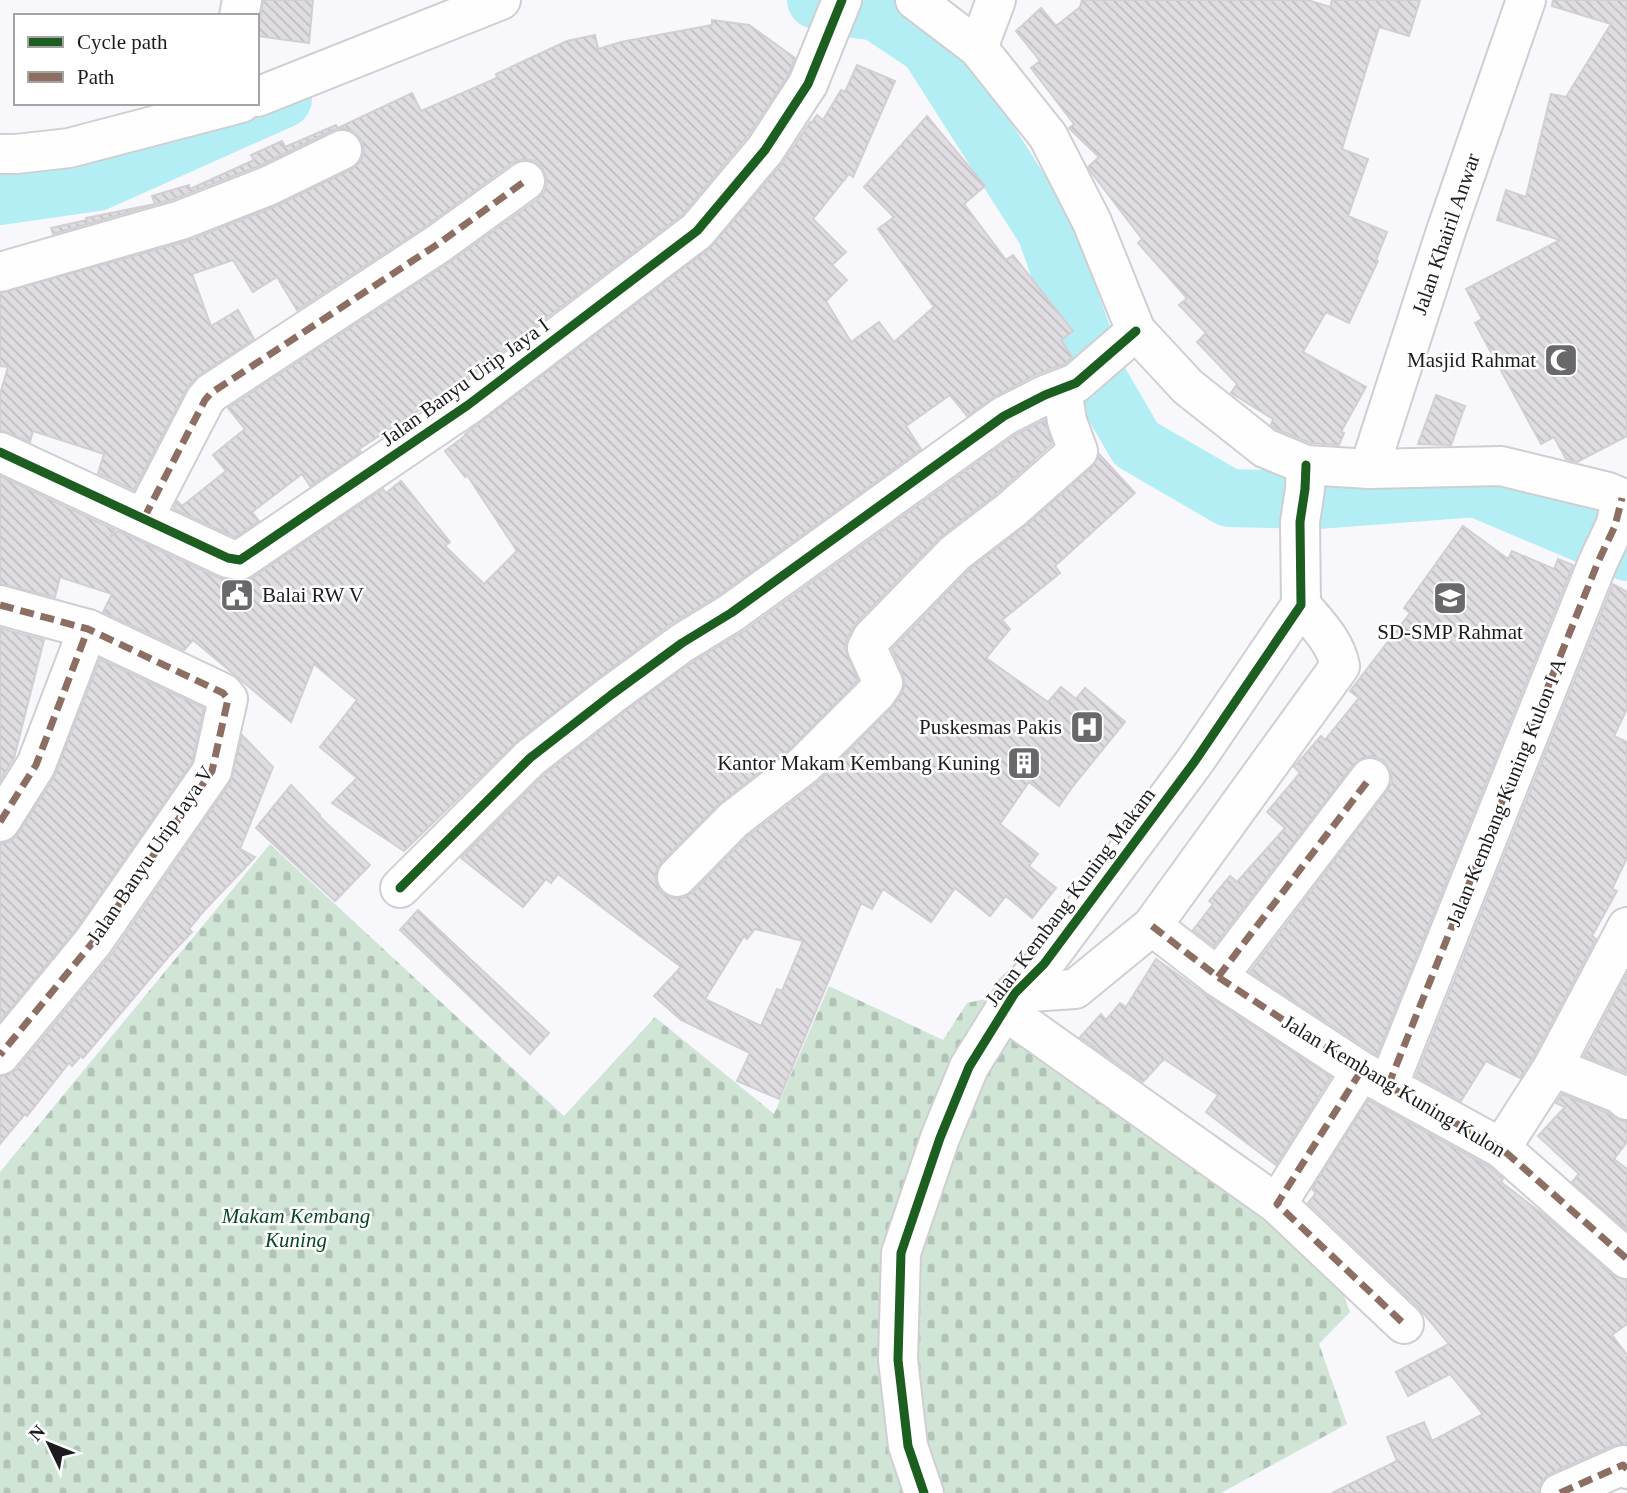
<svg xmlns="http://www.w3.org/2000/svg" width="1627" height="1493" font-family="'Times New Roman',serif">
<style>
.cemetery{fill:url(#cemetery-stones)}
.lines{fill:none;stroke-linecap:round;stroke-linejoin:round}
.river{stroke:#b3eef5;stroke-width:58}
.building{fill:url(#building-back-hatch);stroke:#d1cfd3;stroke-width:2;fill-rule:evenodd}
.minor-casing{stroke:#cfcfd2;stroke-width:42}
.minor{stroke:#fefeff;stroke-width:38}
.quiet{stroke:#8d6e63;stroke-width:7;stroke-dasharray:14 7;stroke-linecap:butt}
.cycleway-casing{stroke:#fff;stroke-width:13}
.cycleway{stroke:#1b5e20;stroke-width:9}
.labels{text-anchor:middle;stroke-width:5;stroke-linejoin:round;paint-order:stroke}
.street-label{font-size:21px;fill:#1c1c1f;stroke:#fff}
.poi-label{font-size:21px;fill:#1c1c1f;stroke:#fff;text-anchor:end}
.park-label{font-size:21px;font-style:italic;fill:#094922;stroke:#fff}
</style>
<defs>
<pattern id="cemetery-stones" width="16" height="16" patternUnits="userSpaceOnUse" patternTransform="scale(1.75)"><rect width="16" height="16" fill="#d0e5d6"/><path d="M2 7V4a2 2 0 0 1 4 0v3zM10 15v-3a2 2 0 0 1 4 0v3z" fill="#b2c4b7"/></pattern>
<pattern id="building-back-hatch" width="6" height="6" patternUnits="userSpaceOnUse" patternTransform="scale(1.75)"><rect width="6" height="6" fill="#dfdde1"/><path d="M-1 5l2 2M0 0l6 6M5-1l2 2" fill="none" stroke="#bfbdc1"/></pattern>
</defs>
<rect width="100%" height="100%" fill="#f8f8fc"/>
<!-- cemetery -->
<path class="cemetery" d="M270,844L564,1116L655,1017L774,1114L829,986L943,1040L967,1003L999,996L1332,1263L1350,1312L1319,1344L1347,1424L1221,1493H0V1172Z"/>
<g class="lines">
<!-- river -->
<g class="river">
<path d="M816,0L834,6L877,12L928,46L1046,231L1097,377L1136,444L1229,498L1317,500L1476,488L1627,552"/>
<path d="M0,196L97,182L283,99"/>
</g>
</g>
<!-- building -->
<g class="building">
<path d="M263,0H313L309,43L257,36Z"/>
<path d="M1082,0H1308L1330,7L1332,0H1420L1409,36L1379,27L1342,149L1368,159L1348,216L1387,232L1376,260L1378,261L1349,323L1326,312L1303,352L1366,387L1341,432L1344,433L1339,445L1311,443L1276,429L1271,425L1273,419L1231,393L1237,384L1197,342L1206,333L1179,305L1187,298L1138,243L1142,239L1091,172L1088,167L1099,157L1069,128L1074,124L1031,68L1040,61L1016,31L1041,8L1056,26L1080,7Z"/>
<path d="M1553,0H1627V436L1577,462L1566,459L1554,437L1541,444L1475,323L1482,319L1466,289L1560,240L1497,220L1506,190L1526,197L1551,94L1566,97L1611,24L1552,6Z"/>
<path d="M712,20L749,25L795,58L789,74L747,137L682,215L455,387L359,449L361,452L310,486L302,474L252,512L259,521L235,537L174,509L177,501L182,506L226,471L213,455L245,429L228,408L450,262L538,199L545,191L547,179L542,168L535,161L523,159L512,163L426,226L297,310L277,277L253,292L233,260L192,274L211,326L238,310L254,339L199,375L188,386L134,490L98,473L104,454L33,431L30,442L0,430V394L8,367L0,366V293L187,241L276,206L352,169L360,162L364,152L362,141L354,132L344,128L333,130L259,166L174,199L53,234L51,228L87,220L86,218L155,204L152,196L189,185L190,189L254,160L251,155L282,141L285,147L336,125L338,128L412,93L421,111L497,78L496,74L567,41L595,35L598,49L621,42L712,25Z"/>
<path d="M857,65L895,81L853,177L849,174L813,219L846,252L832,265L847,280L826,301L851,342L879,322L894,342L934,307L878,229L894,217L864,187L927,116L985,186L964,204L1006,260L1013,255L1073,331L1061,340L1072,357L1065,364L1035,375L994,397L967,416L950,395L906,426L921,449L719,595L669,625L598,678L515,743L404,851L332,803L357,778L320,747L357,700L314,664L291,722L193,640L184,650L103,612L112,594L60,577L55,597L0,584V476L115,530L110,537L118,531L219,578L236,582L252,578L383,489L386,493L401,481L450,542L445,546L484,584L517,551L467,475L465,477L445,451L466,435L465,434L710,248L782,164L810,122L811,123L817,115L823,120L841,90L845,92Z"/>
<path d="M1436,395L1465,406L1451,445L1418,444Z"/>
<path d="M1045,420L1052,444L997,493L939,538L856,623L847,638L845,648L858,680L790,749L718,805L661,862L656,872V883L662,893L672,898H683L693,892L748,836L819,781L892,707L901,695L905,685L903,675L892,649L970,569L1025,526L1092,467L1099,454L1135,493L1055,566L1060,573L1002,620L1010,629L986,658L1048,702L1061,687L1076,699L1085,688L1125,722L1073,786L1059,806L1029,782L1000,824L1038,854L1029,866L1056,888L1032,918L1006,896L990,916L955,888L931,922L883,889L872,909L861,903L779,1099L737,1081L750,1053L681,1020L654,996L681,967L558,874L551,883L546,879L523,907L461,858L545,774L624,712L694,661L744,631L1015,435ZM755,929L803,941L782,991L777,989L761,1026L705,999L744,936L747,939Z"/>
<path d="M1463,526L1508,559L1512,551L1554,569L1558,559L1573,565L1377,1055L1250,972L1387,791L1392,781L1390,770L1383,760L1372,756L1362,758L1353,765L1214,946L1193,930L1213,904L1209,901L1230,876L1237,882L1285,828L1267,812L1300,773L1294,767L1321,736L1325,740L1359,698L1350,691L1410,613L1404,608Z"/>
<path d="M1613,584L1627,592V709L1614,736L1627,742V858L1612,889L1617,891L1592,936L1596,939L1534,1056L1520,1078L1486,1061L1461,1101L1416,1076Z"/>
<path d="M0,628L44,640L14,758L0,781Z"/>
<path d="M100,659L204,708L192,762L76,929L0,1021V844L11,841L18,834L54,777Z"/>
<path d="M242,735L273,767L240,849L255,857L202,913L189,929L192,932L170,955L83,1058L81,1056L72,1066L69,1063L27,1116L25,1114L0,1144V1076L8,1075L17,1069L111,955L230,783Z"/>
<path d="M291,785L320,815L319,816L370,865L335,901L256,828Z"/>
<path d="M418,910L549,1033L530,1054L400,930Z"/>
<path d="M1156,959L1206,995L1331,1077L1276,1165L1206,1112L1218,1095L1164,1059L1143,1082L1080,1037L1101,1014L1106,1020L1120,1003L1126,1007Z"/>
<path d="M1627,974V1073L1584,1056Z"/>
<path d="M1562,1094L1608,1113L1622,1121H1627V1142L1614,1159L1627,1169V1230L1572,1182L1579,1174L1538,1136L1565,1107L1556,1103Z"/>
<path d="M1368,1100L1488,1166L1503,1179L1501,1182L1545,1216L1613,1275L1627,1280V1324L1612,1335L1627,1355V1444L1614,1445L1551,1473L1542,1481L1539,1493H1332L1397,1461L1387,1437L1424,1422L1432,1441L1483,1414L1450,1374L1408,1396L1396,1372L1449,1344L1419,1308L1308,1203L1316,1193L1312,1189Z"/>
</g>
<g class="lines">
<!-- minor casing -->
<g class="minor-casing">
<g id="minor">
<path d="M915,0L978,48L1048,136L1092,222L1136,331L1188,387L1265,448L1306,465L1369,469L1501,466L1608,492L1627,500"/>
<path d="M239,16L242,0"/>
<path d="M978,48L996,0"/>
<path d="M257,97L501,0"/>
<path d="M0,154H16L69,148L241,103"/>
<path d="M0,272L181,220L268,186L342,150"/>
<path d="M0,452L228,558L240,560L468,405L697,231L765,150L808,84L842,0"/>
<path d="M1369,469L1446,231L1526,0"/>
<path d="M144,518L205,400L211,393L438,244L525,181"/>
<path d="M0,605L88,629L223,693L228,699L212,771L93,942L0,1055"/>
<path d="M0,822L36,765L88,629"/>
<path d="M677,877L733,820L804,765L877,692L883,683L867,648L872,638L955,553L1011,510L1078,451L1067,421L1062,389"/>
<path d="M400,888L530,758L611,695L682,643L731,613L1004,416L1045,395L1076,383L1136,331"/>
<path d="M1152,926L1218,977L1361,1071L1501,1148L1627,1259"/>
<path d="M1218,977L1370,778"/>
<path d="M1015,993L1075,989L1152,926L1340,666C1335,641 1317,624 1301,605"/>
<path d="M1004,1010L1277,1204L1404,1324"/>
<path d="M1553,1067L1620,1094L1627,1100"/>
<path d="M1388,1086L1598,562L1615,526L1622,498"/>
<path d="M1501,1148L1553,1067L1627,927"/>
<path d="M1277,1204L1361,1071"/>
<path d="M924,1493L908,1446L898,1360L901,1253L940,1138L969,1067L1015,993L1044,964L1195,761L1301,605L1300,522L1305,489L1306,465"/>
<path d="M1560,1493L1623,1465L1627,1469"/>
</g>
</g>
<!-- minor -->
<use href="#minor" class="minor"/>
<!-- quiet -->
<g class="quiet">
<path d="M144,518L205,400L211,393L438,244L525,181"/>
<path d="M0,605L88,629L223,693L228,699L212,771L93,942L0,1055"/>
<path d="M0,822L36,765L88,629"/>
<path d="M1152,926L1218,977L1361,1071L1501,1148L1627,1259"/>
<path d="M1218,977L1370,778"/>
<path d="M1361,1071L1277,1204L1404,1324"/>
<path d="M1388,1086L1598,562L1615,526L1622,498"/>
<path d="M1560,1493L1623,1465L1627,1469"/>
</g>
<!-- cycleway casing -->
<g class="cycleway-casing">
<g id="cycleway">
<path d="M0,452L228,558L240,560L468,405L697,231L765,150L808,84L842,0"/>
<path d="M400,888L530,758L611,695L682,643L731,613L1004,416L1045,395L1076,383L1136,331"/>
<path d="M924,1493L908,1446L898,1360L901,1253L940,1138L969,1067L1015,993L1044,964L1195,761L1301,605L1300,522L1305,489L1306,465"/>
</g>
</g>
<!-- cycleway -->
<use href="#cycleway" class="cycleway"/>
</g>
<!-- icons -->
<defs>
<g id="mosque-square" transform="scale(1.75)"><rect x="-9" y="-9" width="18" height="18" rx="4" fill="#69696c" stroke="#fff"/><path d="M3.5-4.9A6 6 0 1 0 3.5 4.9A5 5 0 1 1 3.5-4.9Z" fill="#fff"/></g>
<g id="civic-square" transform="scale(1.75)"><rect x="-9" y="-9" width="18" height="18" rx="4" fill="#69696c" stroke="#fff"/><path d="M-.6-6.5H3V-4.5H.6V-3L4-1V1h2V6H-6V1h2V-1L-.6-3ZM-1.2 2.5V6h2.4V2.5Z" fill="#fff"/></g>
<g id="school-square" transform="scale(1.75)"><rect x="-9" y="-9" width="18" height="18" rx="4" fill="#69696c" stroke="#fff"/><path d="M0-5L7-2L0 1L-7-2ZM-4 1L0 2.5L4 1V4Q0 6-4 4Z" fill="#fff"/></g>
<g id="hospital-square" transform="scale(1.75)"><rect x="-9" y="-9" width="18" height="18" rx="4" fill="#69696c" stroke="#fff"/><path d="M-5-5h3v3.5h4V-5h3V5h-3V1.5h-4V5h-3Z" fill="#fff"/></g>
<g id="building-square" transform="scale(1.75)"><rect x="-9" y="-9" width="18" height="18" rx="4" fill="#69696c" stroke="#fff"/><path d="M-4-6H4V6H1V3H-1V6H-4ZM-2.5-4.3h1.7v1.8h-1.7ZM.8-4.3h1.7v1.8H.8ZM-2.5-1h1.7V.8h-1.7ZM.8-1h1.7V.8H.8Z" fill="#fff"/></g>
</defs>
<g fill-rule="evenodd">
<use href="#mosque-square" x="1561" y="360"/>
<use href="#civic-square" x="237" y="595"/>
<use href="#school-square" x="1450" y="598"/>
<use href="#hospital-square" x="1087" y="727"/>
<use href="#building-square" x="1024" y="763"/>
</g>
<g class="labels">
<!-- street labels -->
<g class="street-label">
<text transform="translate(1446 234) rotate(-71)" y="7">Jalan Khairil Anwar</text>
<text transform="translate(465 382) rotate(-36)" y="7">Jalan Banyu Urip Jaya I</text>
<text transform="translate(1506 792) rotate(-68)" y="7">Jalan Kembang Kuning Kulon I A</text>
<text transform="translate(150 855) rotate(-56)" y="7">Jalan Banyu Urip Jaya V</text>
<text transform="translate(1070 897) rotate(-53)" y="7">Jalan Kembang Kuning Makam</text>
<text transform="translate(1394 1086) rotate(31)" y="7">Jalan Kembang Kuning Kulon</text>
</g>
<!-- poi labels -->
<g class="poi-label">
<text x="1536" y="367">Masjid Rahmat</text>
<text x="262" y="602" text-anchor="start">Balai RW V</text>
<text x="1450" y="639" text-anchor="middle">SD-SMP Rahmat</text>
<text x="1062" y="734">Puskesmas Pakis</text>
<text x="1000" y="770">Kantor Makam Kembang Kuning</text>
</g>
<!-- park labels -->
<g class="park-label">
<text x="296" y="1223">Makam Kembang<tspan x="296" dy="24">Kuning</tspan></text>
</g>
</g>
<!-- legend -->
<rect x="14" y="14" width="245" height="91" fill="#ffffff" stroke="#a4a4a5" stroke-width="2"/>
<rect x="28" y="37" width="35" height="10" fill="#1b5e20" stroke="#a4a4a5" stroke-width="2"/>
<text x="77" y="49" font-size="21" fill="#1c1c1f">Cycle path</text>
<rect x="28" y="72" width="35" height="10" fill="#8d6e63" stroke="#a4a4a5" stroke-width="2"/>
<text x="77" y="84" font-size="21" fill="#1c1c1f">Path</text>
<!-- north arrow -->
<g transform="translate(49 1444) rotate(313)" stroke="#ffffff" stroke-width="5" paint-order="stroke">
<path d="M0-5L12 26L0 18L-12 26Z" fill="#1c1c1f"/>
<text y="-10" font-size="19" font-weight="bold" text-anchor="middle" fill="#1c1c1f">N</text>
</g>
</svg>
